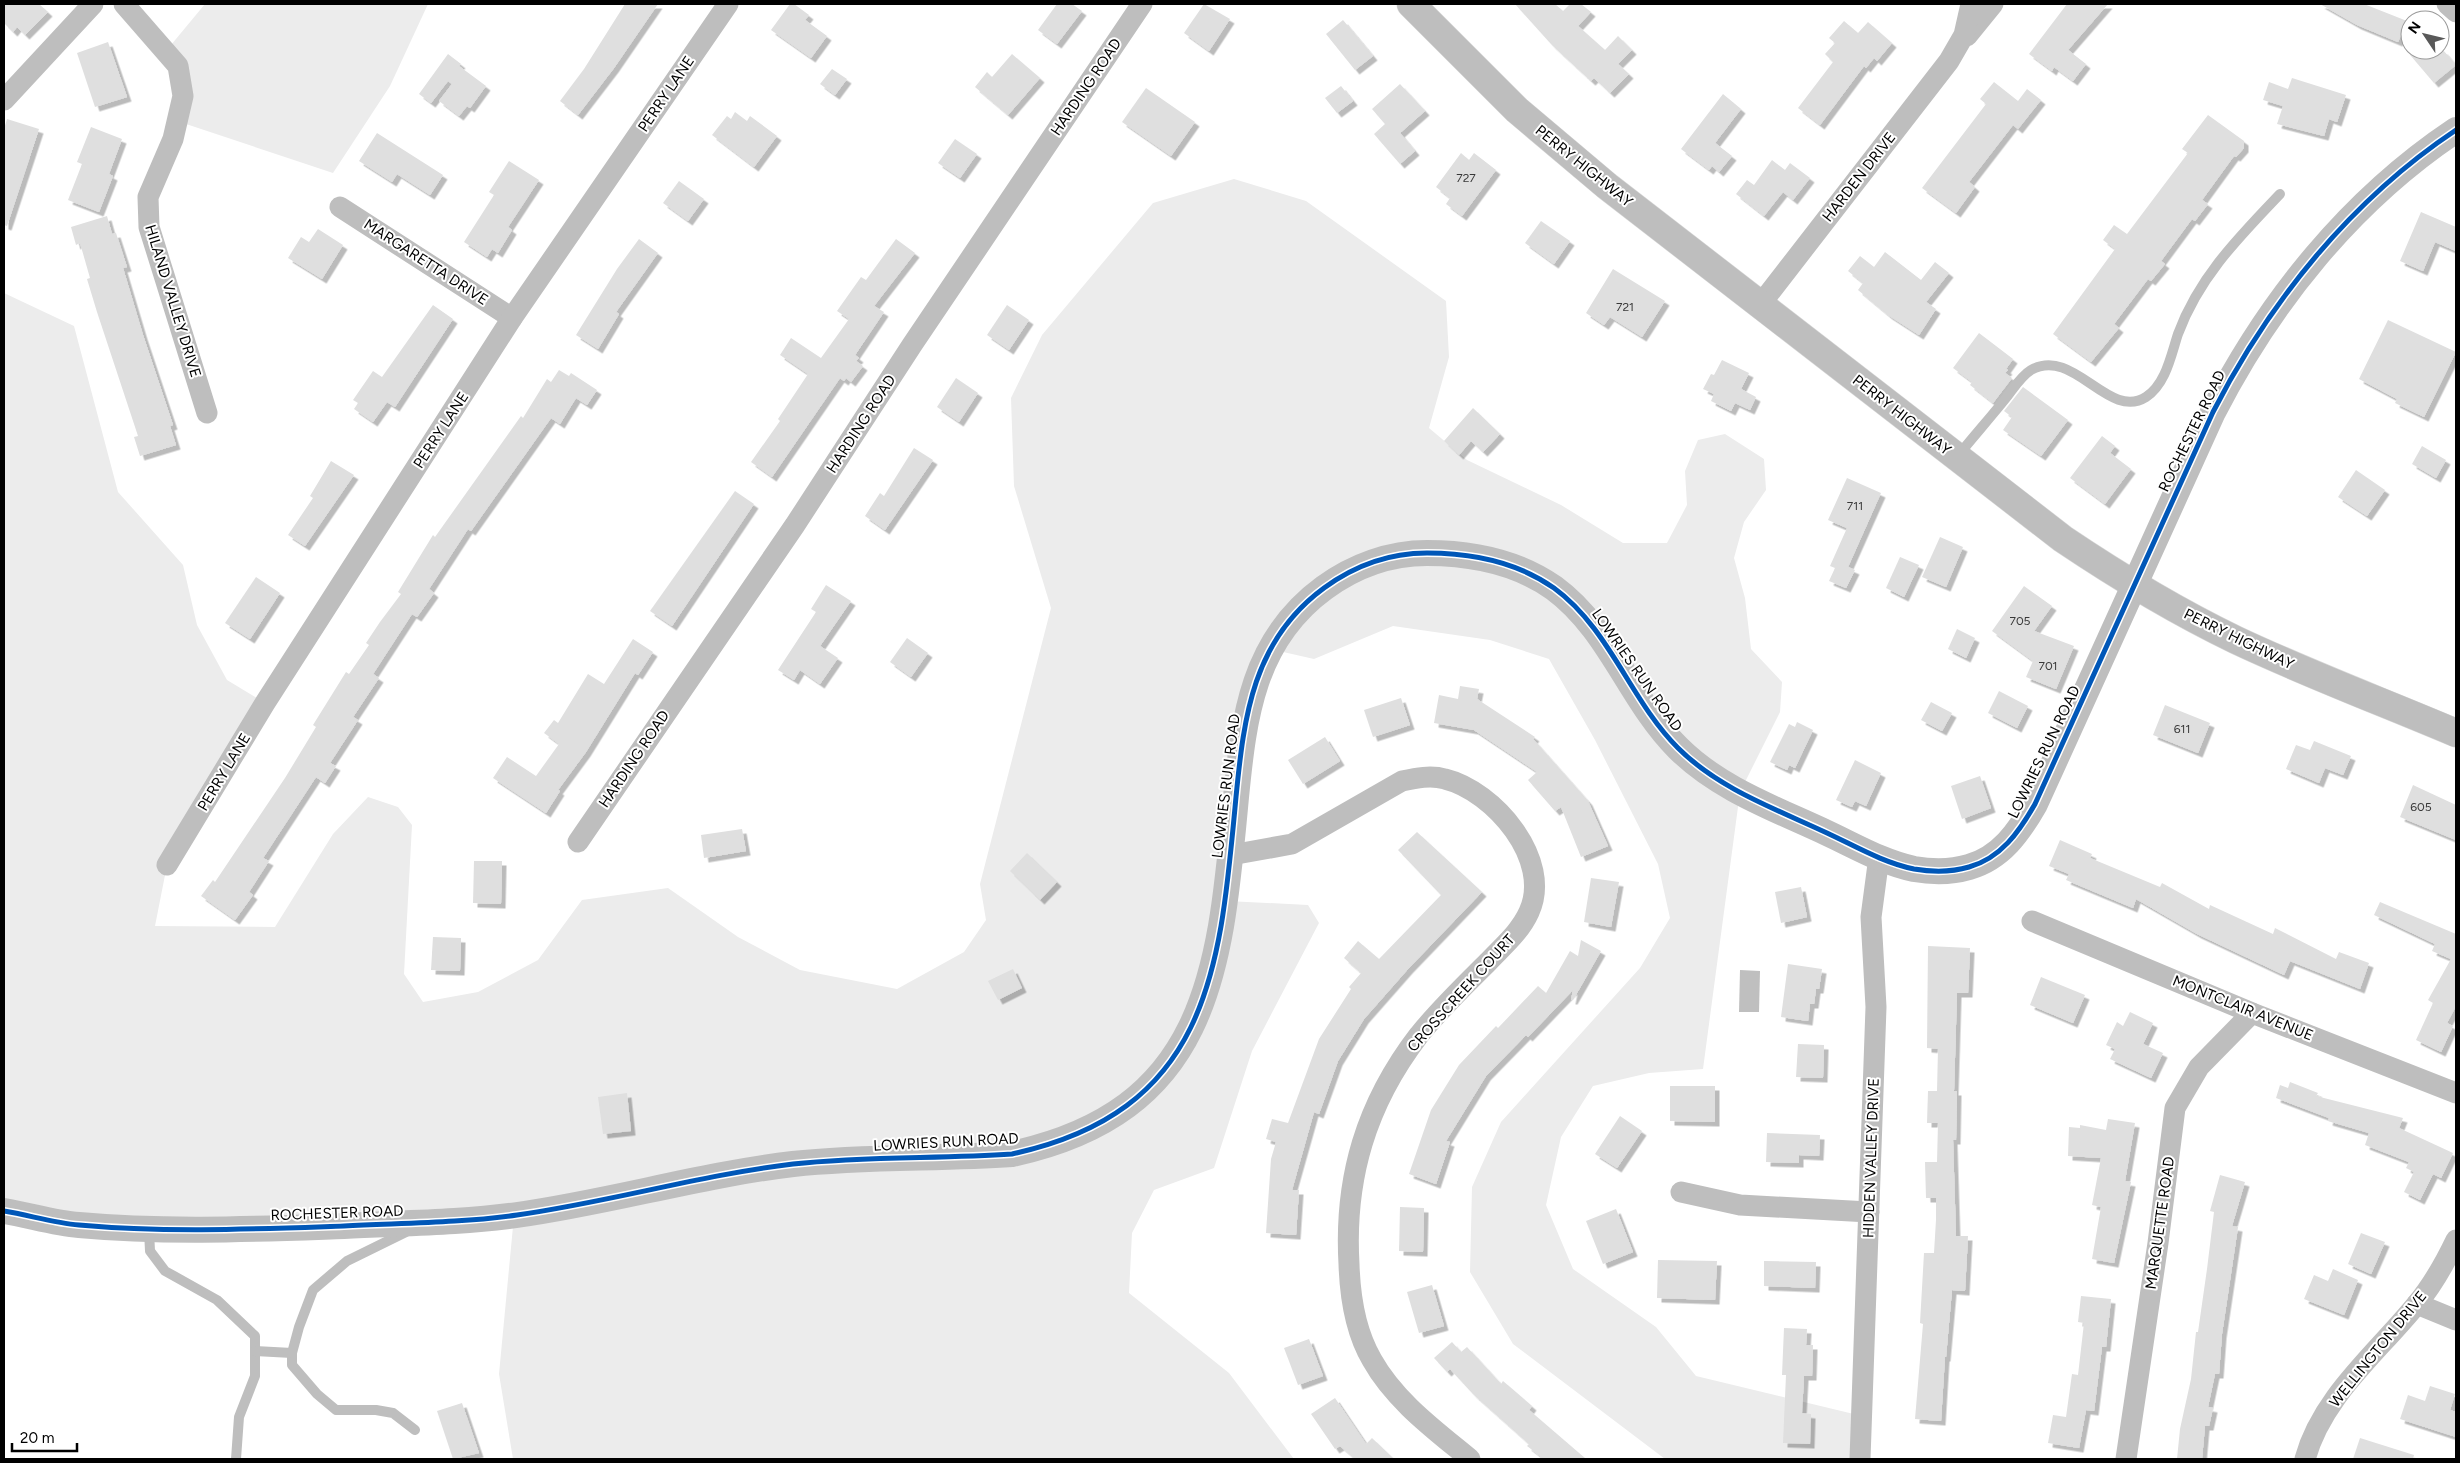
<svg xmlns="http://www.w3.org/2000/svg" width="2460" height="1463" font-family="Figtree,sans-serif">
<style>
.green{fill:#ececec}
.water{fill:#bfbfbf}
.building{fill:#dfdfdf;filter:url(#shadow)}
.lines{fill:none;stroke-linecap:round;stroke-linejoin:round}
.primary-casing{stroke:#dbdbdb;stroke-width:29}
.service{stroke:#bebebe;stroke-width:10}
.minor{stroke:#bebebe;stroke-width:21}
.tertiary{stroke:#bebebe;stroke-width:26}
.primary{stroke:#bebebe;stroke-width:28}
.cycleway-casing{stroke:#fff;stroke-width:8}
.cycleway{stroke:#0057b8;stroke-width:5}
.labels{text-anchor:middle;stroke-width:4;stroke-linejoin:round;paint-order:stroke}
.number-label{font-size:12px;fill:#383838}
.street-label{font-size:15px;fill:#000;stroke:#fff}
</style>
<defs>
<filter id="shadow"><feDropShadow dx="4.5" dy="4.5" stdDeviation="0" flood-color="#0004"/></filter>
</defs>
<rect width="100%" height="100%" fill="#fff"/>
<!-- green -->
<g class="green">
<path d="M205,4H428L390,86L333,173L177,121L166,51Z"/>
<path d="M1234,179L1306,201L1446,301L1449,357L1429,428L1467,460L1561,505L1623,543H1667L1687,505L1685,471L1698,440L1725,434L1764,459L1766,490L1744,522L1734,558L1745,598L1751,649L1782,682L1780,712L1740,792L1703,1069L1649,1073L1593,1086L1561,1137L1546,1205L1573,1269L1656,1327L1696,1376L1862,1416L1860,1459H1665L1513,1344L1470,1272L1472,1187L1501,1122L1640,968L1670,918L1658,864L1595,740L1549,659L1490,640L1393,626L1314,659L1270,649L1227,901L1308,905L1319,923L1252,1051L1214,1168L1154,1190L1132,1233L1129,1293L1229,1373L1294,1459H513L499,1374L514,1216L243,1230L4,1211V293L74,326L118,492L183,565L197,625L227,680L265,703L167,865L155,926L275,927L333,834L368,797L398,807L412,825L404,974L423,1002L478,992L538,960L582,900L668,888L738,937L800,970L897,989L964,952L986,920L980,884L1051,608L1014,486L1011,398L1042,335L1153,203Z"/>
</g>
<!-- water -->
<path class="water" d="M1740,970L1760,971L1759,1012H1739Z"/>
<!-- building -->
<g class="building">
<path d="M4,4H39L48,12L25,35L17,27L13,32L4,23Z"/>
<path d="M625,4H658L614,68L578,115L560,101L584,69Z"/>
<path d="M790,4H794L809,15L805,20L827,36L811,58L771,30Z"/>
<path d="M1057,4H1072L1082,11L1057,44L1038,30Z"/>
<path d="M1204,4L1230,19L1209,51L1184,33Z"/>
<path d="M1515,4H1555L1563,11L1570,4H1581L1591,12L1578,26L1605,50L1618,36L1632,50L1618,64L1629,74L1610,93L1594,78L1591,81L1552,45Z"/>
<path d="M2067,4H2108L2068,50L2086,64L2073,81L2054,67L2052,71L2029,54Z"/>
<path d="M2320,4H2364L2407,21L2398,42L2357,25Z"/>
<path d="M1343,20L1373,56L1355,70L1326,34Z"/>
<path d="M1844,21L1858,33L1868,22L1892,43L1877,61L1874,58L1866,68L1864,66L1820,125L1798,108L1833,62L1825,54L1835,43L1829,38Z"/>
<path d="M108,42L127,97L95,107L77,53Z"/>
<path d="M2406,50H2443L2456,65L2434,83Z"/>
<path d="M448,54L461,64L459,66L486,86L470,108L467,106L459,116L439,101L452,84L448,81L431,103L419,94Z"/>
<path d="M1012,54L1040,78L1008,115L975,87L987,72L992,77Z"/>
<path d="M832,69L847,79L835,95L820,84Z"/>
<path d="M2292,78L2346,95L2337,122L2329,119L2324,136L2277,124L2283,106L2263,100L2269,82L2288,89Z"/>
<path d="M1994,82L2018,101L2027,89L2041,100L2018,129L2013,125L1969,182L1975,187L1956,213L1922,188L1986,104L1980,99Z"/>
<path d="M1400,84L1425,111L1400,133L1415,151L1400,164L1374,134L1385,124L1372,109Z"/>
<path d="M1341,86L1353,101L1337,113L1325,98Z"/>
<path d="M1146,88L1195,122L1171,156L1122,122Z"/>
<path d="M1723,94L1741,109L1715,143L1732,156L1719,172L1712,166L1709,170L1681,149Z"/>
<path d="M735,112L747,121L750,116L777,136L754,167L712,135L727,116L731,119Z"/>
<path d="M2208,115L2244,141V148L2236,157L2234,156L2202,200L2208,204L2195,221L2192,219L2161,261L2165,264L2151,281L2148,279L2114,324L2119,328L2091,362L2053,334L2115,249L2103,240L2114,225L2127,234L2188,153L2182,149Z"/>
<path d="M7,119L39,129L7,226L4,225V129Z"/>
<path d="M91,127L122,139L109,174L113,176L99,212L68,200L82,164L77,162Z"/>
<path d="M377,133L443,175L430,195L397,174L392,182L359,161Z"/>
<path d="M955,139L977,154L960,178L938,163Z"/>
<path d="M1461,153L1469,160L1474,153L1496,170L1462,216L1446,204L1450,198L1436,187Z"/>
<path d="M1772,160L1785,170L1790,163L1810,178L1793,200L1783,192L1764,216L1736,194L1747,180L1754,185Z"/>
<path d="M509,161L539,180L508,227L512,230L498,253L492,249L487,257L464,242L494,195L489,192Z"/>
<path d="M679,181L704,199L688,221L663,203Z"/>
<path d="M2421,212L2456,227V251L2435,242L2423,271L2400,261Z"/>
<path d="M107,216L112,234L116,233L127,267L123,268L143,335L173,425L170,426L176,445L140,456L134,437L138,436L97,312L87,279L90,278L80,243L76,245L71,227Z"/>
<path d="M1541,221L1570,241L1554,264L1525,243Z"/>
<path d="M318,229L343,245L322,279L288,258L301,237L309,242Z"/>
<path d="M639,239L658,253L616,312L619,314L598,349L576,335L617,269Z"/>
<path d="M896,239L915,253L874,306L884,312L855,355L859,358L856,361L863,366L851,382L846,378L844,381L840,378L772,477L751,462L780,421L778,419L808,374L780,355L791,338L821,358L849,319L837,311L861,277L866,280Z"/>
<path d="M1885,252L1921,280L1935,262L1949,273L1926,302L1936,309L1919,335L1888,315L1858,290L1863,283L1848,271L1860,256L1874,267Z"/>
<path d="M1613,269L1665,301L1642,337L1610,317L1604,325L1586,313Z"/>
<path d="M433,305L453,319L395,407L387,402L373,422L354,409L358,403L353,400L373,371L382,377Z"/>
<path d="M1007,305L1029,320L1009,350L987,335Z"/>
<path d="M2388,320L2456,352L2424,417L2395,403L2397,399L2359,379Z"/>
<path d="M1979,333L2013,359L2006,369L2008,370L2005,373L2012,378L1993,403L1970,385L1972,382L1953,368Z"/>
<path d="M1722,360L1749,373L1741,389L1756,397L1750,410L1735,403L1731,411L1711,401L1714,394L1703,389L1711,374L1714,375Z"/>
<path d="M559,370L569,376L571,373L597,390L587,405L576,398L560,424L551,418L471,531L468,529L429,589L434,593L417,617L412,614L373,674L379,678L353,717L358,720L330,763L336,766L325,783L316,777L263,858L269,861L249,892L253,895L235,920L201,896L213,880L215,882L285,778L316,727L313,725L346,672L349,674L369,645L366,643L380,622L401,594L398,592L433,535L435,537L521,416L523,418L547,379L551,382Z"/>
<path d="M956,378L978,393L959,422L937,407Z"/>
<path d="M2023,387L2068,420L2041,456L2003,430L2012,417L2004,411Z"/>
<path d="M1473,408L1500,434L1483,452L1471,441L1459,455L1444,441Z"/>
<path d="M2102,436L2115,446L2110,453L2131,469L2105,504L2070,478Z"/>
<path d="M2422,446L2446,460L2436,478L2412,464Z"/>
<path d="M914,448L933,460L885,530L865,516L880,493L884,496Z"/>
<path d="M331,461L354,475L305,546L288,535L313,498L310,496Z"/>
<path d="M2356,470L2385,490L2367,516L2338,497Z"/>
<path d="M1847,478L1881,493L1848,567L1855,570L1846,588L1829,581L1835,568L1830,566L1847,528L1828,520Z"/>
<path d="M735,491L754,504L672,626L650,611Z"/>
<path d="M1940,537L1963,547L1946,587L1922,577Z"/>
<path d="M1900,557L1919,565L1904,597L1886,588Z"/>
<path d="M256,577L280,593L250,639L225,623Z"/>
<path d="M826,585L851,601L820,646L838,658L820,684L800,670L794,680L778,670L816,612L811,609Z"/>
<path d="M2024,586L2052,606L2034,631L2074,646L2056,689L2026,677L2033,661L1992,631Z"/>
<path d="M1957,629L1975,638L1966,658L1948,649Z"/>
<path d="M907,638L928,653L911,677L890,662Z"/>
<path d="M633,639L653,652L638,675L635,673L586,752L558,790L560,791L546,813L493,778L507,757L536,776L559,744L544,733L554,720L558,723L588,674L604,684Z"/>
<path d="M1460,686L1479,689L1477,699L1535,737L1533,739L1588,801L1608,846L1581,857L1561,807L1555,811L1528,780L1537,772L1474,730L1434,723L1439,695L1458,699Z"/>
<path d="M1999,691L2028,706L2017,728L1988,713Z"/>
<path d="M1401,698L1410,725L1373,737L1364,710Z"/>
<path d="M1931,702L1952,713L1942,731L1921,720Z"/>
<path d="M2165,705L2210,723L2198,753L2153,735Z"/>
<path d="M1797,722L1813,730L1795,768L1789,765L1787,770L1770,762L1789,724L1795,727Z"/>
<path d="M1325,737L1340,761L1303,784L1288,760Z"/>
<path d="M2314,741L2351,756L2343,775L2325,768L2319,783L2286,769L2296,745L2310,750Z"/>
<path d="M1855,760L1881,773L1866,806L1855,801L1852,807L1836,800Z"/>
<path d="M1980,776L1991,808L1962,819L1951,786Z"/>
<path d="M2413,785L2456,805V840L2400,817Z"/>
<path d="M742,829L746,851L704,858L701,835Z"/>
<path d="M1417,832L1482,892L1408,969L1364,1019L1338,1061L1319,1114L1314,1112L1292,1190H1299L1296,1235L1266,1233L1271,1159L1276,1142L1266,1139L1272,1119L1288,1123L1319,1039L1351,989L1349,987L1361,973L1344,958L1358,941L1379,959L1441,895L1398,850Z"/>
<path d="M2060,840L2092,854L2090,858L2160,887L2162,883L2209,909L2210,905L2273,934L2275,928L2336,959L2339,952L2369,963L2360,989L2290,961L2284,975L2197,934L2136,899L2133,908L2066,880L2069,874L2049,866Z"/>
<path d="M1027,853L1057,882L1040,900L1010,871Z"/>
<path d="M474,861H502L501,904L473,903Z"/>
<path d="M1591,878L1619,882L1611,927L1584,922Z"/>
<path d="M1801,887L1807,917L1781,923L1775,892Z"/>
<path d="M2380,902L2456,934V1006L2447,1023L2453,1026L2441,1052L2416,1040L2433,1003L2428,1000L2451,959L2432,951L2435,944L2374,915Z"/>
<path d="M433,937L461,938L460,971L431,970Z"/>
<path d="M1581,940L1601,951L1573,1000H1571L1573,990L1528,1037L1526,1035L1486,1076L1446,1141L1450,1142L1436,1184L1409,1174L1431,1110L1459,1065L1496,1026L1498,1028L1538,986L1546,993L1570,951L1578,956Z"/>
<path d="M1928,946L1970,948L1968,993H1957L1954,1091H1957L1956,1140H1953L1956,1236H1968L1965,1291L1952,1290L1946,1357H1945L1941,1421L1915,1419L1923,1324L1920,1323L1924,1253H1934L1936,1220V1198H1926L1925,1162H1937L1938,1123H1927L1928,1091H1937L1938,1049L1927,1048Z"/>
<path d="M1788,964L1822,969L1819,989H1816L1814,1004H1810L1808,1021L1781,1017Z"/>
<path d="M1013,969L1022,988L998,1000L988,981Z"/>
<path d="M2041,977L2085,995L2073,1023L2030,1005Z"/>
<path d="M2130,1012L2153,1023L2143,1044L2163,1053L2151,1078L2110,1059L2115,1049L2106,1045L2117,1022L2123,1026Z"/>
<path d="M1798,1044L1824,1045L1823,1078L1796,1077Z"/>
<path d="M2290,1082L2318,1093L2316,1096L2403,1118L2399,1128L2453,1153L2441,1178L2433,1174L2420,1200L2404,1192L2414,1172L2406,1168L2409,1162L2365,1145L2369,1133L2328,1121L2329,1118L2276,1098L2280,1085L2288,1088Z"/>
<path d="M1670,1086H1715V1122L1670,1121Z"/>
<path d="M627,1093L631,1131L603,1134L598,1097Z"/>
<path d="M1620,1116L1642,1131L1617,1168L1595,1154Z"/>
<path d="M2108,1119L2135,1123L2125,1181L2131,1182L2114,1263L2092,1259L2101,1207L2092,1205L2101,1158L2068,1156L2069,1127L2080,1128V1125L2106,1130Z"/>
<path d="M1767,1133L1820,1135L1819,1156L1799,1155V1163L1766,1162Z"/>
<path d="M2220,1175L2245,1182L2232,1226L2238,1227L2222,1334L2219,1374H2215L2208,1407L2213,1408L2209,1426H2205L2202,1459H2177L2180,1429L2191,1379L2196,1332H2198L2207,1269L2214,1212L2210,1211Z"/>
<path d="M1400,1207L1424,1208L1423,1252L1399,1251Z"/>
<path d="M1616,1209L1633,1252L1603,1264L1586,1221Z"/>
<path d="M2361,1233L2385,1242L2371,1274L2348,1264Z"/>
<path d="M1658,1260L1717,1261L1715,1300L1657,1298Z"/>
<path d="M1764,1261L1816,1262L1815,1288L1764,1286Z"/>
<path d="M2333,1269L2358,1280L2344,1315L2304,1299L2314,1275L2328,1281Z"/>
<path d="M1432,1285L1444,1326L1419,1333L1407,1292Z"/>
<path d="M2081,1296L2111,1299L2106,1347H2102L2094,1411L2086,1410L2079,1448L2048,1443L2053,1415L2066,1417L2072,1374L2078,1375L2084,1323L2078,1322Z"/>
<path d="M1784,1328L1807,1329L1806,1345H1813L1812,1376H1804L1802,1413L1811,1414L1810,1444L1783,1443L1786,1375H1782Z"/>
<path d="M1309,1339L1323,1376L1298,1385L1284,1348Z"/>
<path d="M1452,1342L1461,1352L1467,1347L1501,1384L1503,1381L1532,1406L1529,1410L1586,1459H1544L1527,1446L1529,1444L1473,1394L1450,1369L1447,1372L1434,1358Z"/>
<path d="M2430,1386L2455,1394L2450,1410L2456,1412V1437L2400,1419L2408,1395L2425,1401Z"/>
<path d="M1335,1398L1366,1444L1372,1438L1394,1459H1352L1354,1458L1340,1446L1335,1449L1311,1414Z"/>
<path d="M462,1403L479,1453L453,1459L437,1411Z"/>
<path d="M2360,1438L2414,1455L2413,1459H2353Z"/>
</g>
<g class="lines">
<!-- primary casing -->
<g class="primary-casing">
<path id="primary" d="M1411,4L1517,110L1607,186L2063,539C2118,576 2176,611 2236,640C2308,674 2383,702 2456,733"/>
</g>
<!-- service -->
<g class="service">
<path d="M1957,457C1973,437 1990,418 2006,398C2013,389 2021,376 2031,370C2074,346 2108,421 2146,397C2166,384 2171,355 2178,334C2199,277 2239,237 2280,194"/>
<path d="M149,1230L150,1251L165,1271L217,1300L255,1336V1376L239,1417L236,1459"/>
<path d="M406,1232L347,1261L313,1290L299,1327L292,1353V1365L317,1394L336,1410H376L393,1413L415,1430"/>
<path d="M255,1351L292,1353"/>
</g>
<!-- minor -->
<g class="minor">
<path d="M124,4L178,66L183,96L173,139L148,197L149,227L207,413"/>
<path d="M2447,4L2456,12"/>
<path d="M1967,36L1993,4"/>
<path d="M4,100L93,4"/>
<path d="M340,207L512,318"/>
<path d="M1760,305L1949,61L1964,35L1971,4"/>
<path d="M578,842L795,525L912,345L1142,4"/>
<path d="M1231,855L1292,844L1402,781C1416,778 1431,775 1445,779C1494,791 1553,860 1529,912C1520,932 1503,946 1488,962C1464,986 1440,1009 1419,1035C1366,1104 1344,1178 1349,1264C1350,1297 1355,1331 1372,1360C1395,1401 1435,1430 1470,1459"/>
<path d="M167,865L265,703L512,318L728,4"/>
<path d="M2032,921L2252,1013L2456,1093"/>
<path d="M1681,1192L1740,1205L1869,1212"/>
<path d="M2417,1304L2456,1320"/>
<path d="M1860,1459L1876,1007L1871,917L1879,857"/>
<path d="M2126,1459L2158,1243L2175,1108L2199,1067L2252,1013"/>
<path d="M2305,1459C2322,1397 2376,1354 2416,1305C2432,1286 2445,1263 2456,1240"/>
</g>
<!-- tertiary -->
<path class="tertiary" d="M4,1211C29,1215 54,1223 79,1225C167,1233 256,1229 344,1226C402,1223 460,1223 517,1215C610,1202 700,1175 793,1164C866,1156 939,1159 1012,1154C1211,1111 1220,968 1236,797C1244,716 1253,640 1324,588C1354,566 1390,553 1427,553C1471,553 1517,562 1554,588C1610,629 1630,700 1678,748C1719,789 1776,809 1827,833C1855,846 1884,863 1914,869C1932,872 1952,872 1969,867C2001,858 2019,832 2035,804L2213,412C2270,301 2351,200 2456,130"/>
<!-- primary -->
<use href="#primary" class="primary"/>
<!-- cycleway casing -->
<g class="cycleway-casing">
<path id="cycleway" d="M4,1211C29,1215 54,1223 79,1225C167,1233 256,1229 344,1226C402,1223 460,1223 517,1215C610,1202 700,1175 793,1164C866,1156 939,1159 1012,1154C1211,1111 1220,968 1236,797C1244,716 1253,640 1324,588C1354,566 1390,553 1427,553C1471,553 1517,562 1554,588C1610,629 1630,700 1678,748C1719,789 1776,809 1827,833C1855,846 1884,863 1914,869C1932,872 1952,872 1969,867C2001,858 2019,832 2035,804L2213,412C2270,301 2351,200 2456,130"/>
</g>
<!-- cycleway -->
<use href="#cycleway" class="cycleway"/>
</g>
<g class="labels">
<!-- number labels -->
<g class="number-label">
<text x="1466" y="182">727</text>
<text x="1625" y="311">721</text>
<text x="1855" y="510">711</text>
<text x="2020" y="625">705</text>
<text x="2048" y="670">701</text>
<text x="2182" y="733">611</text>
<text x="2421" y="811">605</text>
</g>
<!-- street labels -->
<g class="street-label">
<text transform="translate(1086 87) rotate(-56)" y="5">HARDING ROAD</text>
<text transform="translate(666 94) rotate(-56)" y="5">PERRY LANE</text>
<text transform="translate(1584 166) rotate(39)" y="5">PERRY HIGHWAY</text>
<text transform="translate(1859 177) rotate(-52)" y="5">HARDEN DRIVE</text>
<text transform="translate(426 262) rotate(33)" y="5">MARGARETTA DRIVE</text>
<text transform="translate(173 301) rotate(73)" y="5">HILAND VALLEY DRIVE</text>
<text transform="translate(1902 415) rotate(38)" y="5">PERRY HIGHWAY</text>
<text transform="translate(861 424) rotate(-57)" y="5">HARDING ROAD</text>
<text transform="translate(441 430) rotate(-57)" y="5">PERRY LANE</text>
<text transform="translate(2192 431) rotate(-64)" y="5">ROCHESTER ROAD</text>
<text transform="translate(2239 639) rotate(26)" y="5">PERRY HIGHWAY</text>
<text transform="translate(1637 670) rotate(55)" y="5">LOWRIES RUN ROAD</text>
<text transform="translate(2044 752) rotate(-64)" y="5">LOWRIES RUN ROAD</text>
<text transform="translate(634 759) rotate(-56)" y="5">HARDING ROAD</text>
<text transform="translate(224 772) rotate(-59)" y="5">PERRY LANE</text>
<text transform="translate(1226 786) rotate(-83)" y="5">LOWRIES RUN ROAD</text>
<text transform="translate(1461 993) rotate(-48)" y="5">CROSSCREEK COURT</text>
<text transform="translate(2243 1008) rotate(22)" y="5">MONTCLAIR AVENUE</text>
<text transform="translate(946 1142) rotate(-3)" y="5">LOWRIES RUN ROAD</text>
<text transform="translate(1871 1158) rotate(-88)" y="5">HIDDEN VALLEY DRIVE</text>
<text transform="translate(337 1213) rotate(-2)" y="5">ROCHESTER ROAD</text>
<text transform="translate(2160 1223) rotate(-82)" y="5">MARQUETTE ROAD</text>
<text transform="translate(2378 1349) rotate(-51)" y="5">WELLINGTON DRIVE</text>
</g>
</g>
<!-- border -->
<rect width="2460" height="1463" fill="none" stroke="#000000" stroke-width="10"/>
<!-- north arrow -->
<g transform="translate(2425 35) rotate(305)"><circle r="24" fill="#ffffff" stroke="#999999"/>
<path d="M0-4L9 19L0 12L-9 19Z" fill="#595959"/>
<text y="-8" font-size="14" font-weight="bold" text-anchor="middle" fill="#000000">N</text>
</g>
<!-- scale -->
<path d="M12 1443v8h65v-8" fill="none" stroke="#000000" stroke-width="2.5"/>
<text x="20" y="1443" font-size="15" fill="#000000" stroke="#ffffff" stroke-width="4" paint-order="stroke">20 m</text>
</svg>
